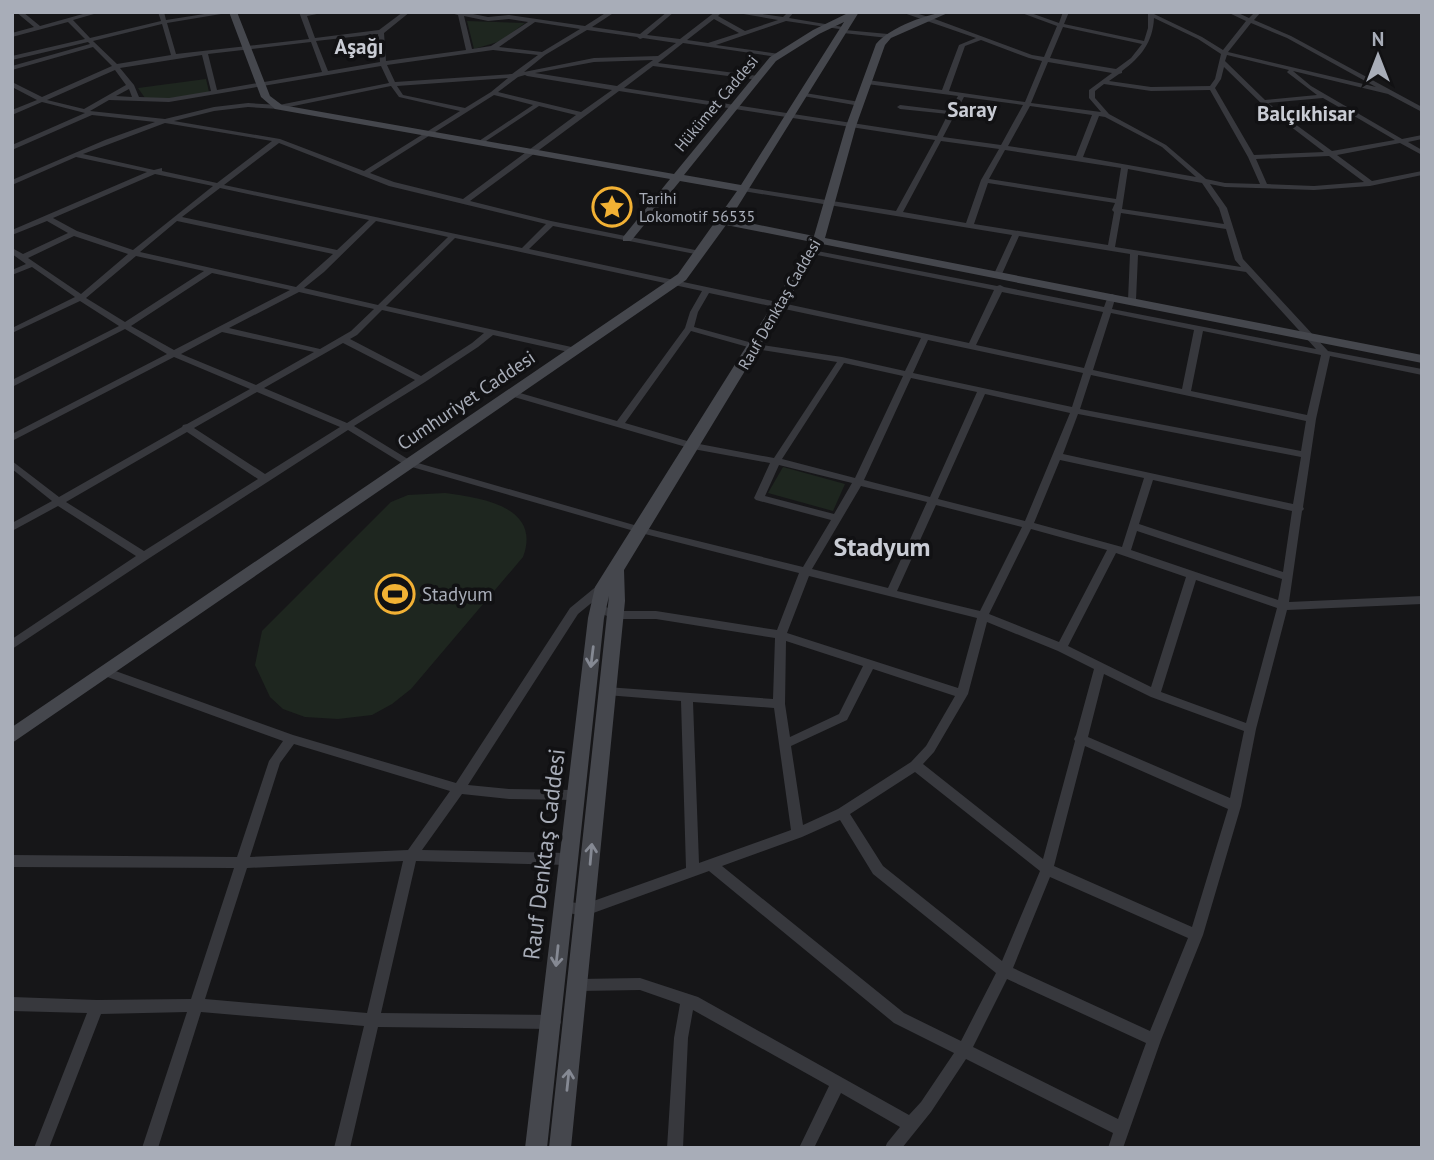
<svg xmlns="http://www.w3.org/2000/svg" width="1434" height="1160" font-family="'PT Sans',sans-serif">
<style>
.green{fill:#1e261f}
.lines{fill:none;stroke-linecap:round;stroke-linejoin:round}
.street{fill:#37383d;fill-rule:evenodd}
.secondary{fill:#45474d;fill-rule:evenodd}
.oneway{stroke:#858993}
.labels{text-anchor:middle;stroke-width:7;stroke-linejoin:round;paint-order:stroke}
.far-street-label{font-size:16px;fill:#a8adb8;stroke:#111113}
.far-poi-label{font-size:16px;fill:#a8adb8;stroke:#111113;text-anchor:start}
.street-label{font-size:19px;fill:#a8adb8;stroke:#111113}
.poi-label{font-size:19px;fill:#a8adb8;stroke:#111113;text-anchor:start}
.far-district-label{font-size:21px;font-weight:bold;fill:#c9ccd4;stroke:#111113}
.near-street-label{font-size:23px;fill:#a8adb8;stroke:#111113}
.district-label{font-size:26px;font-weight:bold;fill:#c9ccd4;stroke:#111113}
</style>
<rect width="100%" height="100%" fill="#161618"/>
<!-- green -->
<g class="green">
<path d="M467,21L525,23L501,41L474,49Z"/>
<path d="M206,79L209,92L160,100L145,98L138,88Z"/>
<path d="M783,467L845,484L833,511L768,493Z"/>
<path d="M445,493C481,498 542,506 523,557L411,689L392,704L372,715L338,719L305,717L283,709L270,697L255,665L262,631L391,502L408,495Z"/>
</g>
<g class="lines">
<!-- street -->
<g class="street">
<path d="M16,12H23L40,26L90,12H101L73,20L90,38L161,21L158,12H164L166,20L217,12H233L167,23L176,54L309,39L299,12H327L307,16L315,38L379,30L403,12H410L384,33L386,61L466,50L458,15L447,12H463L488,17L509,15L585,26L607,12H615L592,27L640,34L667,12H674L647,35L680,39L715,12H722L718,16L745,31L778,20L732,12H749L783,17L788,12H794L789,18L849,28L846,30L786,21L716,45L779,54L780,55L777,57L683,43L658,63L758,76L761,78L758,80L653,66L624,88L937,136L948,114L900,109L897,107L900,105L950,111L958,96L867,84L864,82L867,80L942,90L959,45L976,38L901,12H912L932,18L1032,55L1044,57L1057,26L1019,12H1028L1059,23L1063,12H1069L1064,24L1144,41L1148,28V12H1154V14L1202,37L1223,50L1246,21L1227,12H1236L1249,18L1255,12H1261L1254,20L1291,36L1422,107V112L1388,94L1293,71L1311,86L1402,139L1422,135V139L1408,142L1422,150V155L1400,143L1337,155L1372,181L1422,171V175L1370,186L1314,190L1225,187L1210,184L1227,208L1243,259L1328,351L1422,369V375L1330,356L1316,419L1303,507L1304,509L1302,511L1289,602L1422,596V604L1287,610L1256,729L1241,806L1203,935L1161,1040L1123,1148H1108L1113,1133L966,1059L931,1112L902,1148H885L887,1143L900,1127L841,1093L814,1148H799L829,1086L693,1010L688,1038L683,1148H667L674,1038L680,1004L640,990L579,991L574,990L572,985L574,980L579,979L640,978L698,997L909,1115L921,1102L954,1053L894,1023L709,871L585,916L557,911L555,907L557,903L562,901L585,904L686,868L681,701L606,695L602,694L600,691L602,688L606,687L773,699L775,638L656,619H615L594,611L593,608L594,605L598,604L616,611H656L777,630L799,573L641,533L405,465L348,430L148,559L12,649V639L136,556L58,506L12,531V523L52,501L12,469V461L59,497L182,427L183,425L187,424L250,389L174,357L12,441V434L167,354L125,329L12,387V380L119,326L80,301L12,333V328L75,297L32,267L12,275V270L26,264L12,254V248L23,254L68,233L47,221L12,235V230L147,172L76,157L12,185V180L105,140L155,122L92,115L12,150V145L85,113L42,102L12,115V110L37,100L12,87V82L42,97L112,66L93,47L12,70V66L90,44L88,42L12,60V56L85,39L68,22L12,37V33L34,27ZM464,16L488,21L509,19L528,22L491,46L472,49ZM1154,18L1198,39L1221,54L1215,79L1210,86L1151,87L1109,81L1119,74L1122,73V71C1141,57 1153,42 1154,18ZM714,19L739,33L708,43L687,40ZM535,22L580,29L542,52L499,47ZM1251,23L1287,38L1376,87L1228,52ZM162,24L171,55L117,64L93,41ZM1063,27L1142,44L1131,58L1116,69L1050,58ZM587,30L637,37L640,39L643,38L676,43L658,56L594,58L524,72L545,55ZM378,34L380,62L328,71L316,41ZM981,40L1029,58L1042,61L1025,102L949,91L965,46ZM311,42L322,72L217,90L208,54ZM493,50L538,55L512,74L395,82L387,65ZM202,55L211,91L169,98L139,97L134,85L120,68ZM1227,55L1289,70L1287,72L1288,73L1317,95L1265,100L1225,61ZM653,60L617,86L535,73L594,62ZM1048,62L1112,73L1089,90V98L1101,112L1031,103ZM381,66L389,83L279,105L248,103L214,107L165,119L90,111L109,100L169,102ZM1224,67L1265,107L1324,152L1254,155L1215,88L1221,79ZM115,70L126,85L84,109L47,100ZM525,75L527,76L612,90L581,112L498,92L518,77ZM508,78L491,92L465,108L403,95L397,86ZM1104,84L1151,91L1210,90L1248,157L1260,184L1225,183L1206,179L1166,145L1109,114L1095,98V91ZM391,86L399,97L460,111L364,171L280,139L174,121L214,111L248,107L279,109ZM129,89L132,97L116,96ZM619,91L935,140L896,211L743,187L739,189L743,191L1012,235L994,274L998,276L1002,274L1019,236L1130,254L1128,300L1132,302L1136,300L1138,255L1246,272L1316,349L1112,309L1116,296L1112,294L1108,296L1104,307L1004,287L1000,285L997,286L812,250L808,252L812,254L994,290L969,343L529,249L553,226L700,255L704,253L700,251L551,221L470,201ZM494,95L533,105L479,141V143H483L539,106L576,115L463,199L394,182L370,173ZM964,97L1023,105L1001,145L943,137ZM1323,98L1344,110L1291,120L1268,103ZM1030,106L1092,115L1076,156L1008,146ZM1349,113L1395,140L1332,151L1295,124ZM1099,116L1105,117L1162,147L1196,177L1083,157ZM165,123L272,141L217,183L162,171V168L154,170L83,154ZM941,141L999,149L981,180L966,223L903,212ZM279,143L389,186L546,224L522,248L224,185ZM1005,150L1121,168L1116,199L989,179ZM1329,156L1364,182L1314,186L1267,184L1256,159ZM1128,169L1202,183L1219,208L1224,224L1122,209ZM155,174L213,186L133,250L77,231L53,218ZM988,183L1115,203L1112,210L1114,212L1108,245L974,224ZM220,188L369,220L337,250L182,217ZM1121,213L1226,229L1235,260L1241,267L1115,247ZM177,221L333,254L296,287L140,252ZM376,221L448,237L378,305L304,288L324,272ZM74,236L128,254L81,294L28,258ZM455,238L702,291L690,312L685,328L617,421L513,391H507L506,393L507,395L693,449L770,463L754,498L756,500L831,520L803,567L641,527L411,461L354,426L425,382L478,347L493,335L573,353L577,350L576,348L386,306ZM136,256L204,271L125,322L86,298ZM212,273L290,290L174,350L131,326ZM299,292L374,309L351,331L320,349L229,328ZM1002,292L1103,312L1084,368L976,345ZM709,293L921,338L905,371L842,357L756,344L694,327L698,312ZM382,310L484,333L472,343L421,376L350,339L357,335ZM1111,313L1194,330L1182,389L1093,370ZM691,331L755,349L837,362L774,458L694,443L625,423ZM1203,331L1321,355L1307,415L1191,391ZM222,332L314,352L256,385L181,354ZM928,340L1083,373L1072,407L913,373ZM343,343L415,380L347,423L264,388ZM844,363L903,376L855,478L782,459ZM1091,375L1306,421L1301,451L1080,409ZM911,378L977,392L930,497L864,480ZM257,392L340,427L265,474L194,428ZM985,394L1070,413L1025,521L938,499ZM1078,414L1301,457L1293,504L1063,454ZM187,432L258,479L144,551L66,502ZM1060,460L1144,478L1122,547L1034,523ZM779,465L852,483L834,514L765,496ZM1153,480L1292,511L1283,572L1139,524ZM861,486L927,502L888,588L812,569ZM936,505L1022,527L980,611L897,591ZM1031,529L1107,550L1059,642L989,614ZM1137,531L1282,579L1278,600L1131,550ZM1116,553L1186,577L1151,687L1068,646ZM809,576L977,618L958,688L787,633ZM1196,580L1277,608L1246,723L1161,692ZM987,622L1058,651L1094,669L1076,735L1074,739L1075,741L1043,859L923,764L934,752L968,694ZM786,641L863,666L839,714L790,737L785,704ZM873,669L955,696L926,746L911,762L838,809L803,825L791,746L847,720ZM1104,674L1151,697L1244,731L1230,798L1088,737ZM693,702L774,708L791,830L699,863ZM1085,746L1228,809L1192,927L1054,866ZM915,772L1040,871L1002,961L883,866L850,814ZM840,820L873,874L996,973L961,1041L904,1013L722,866L802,837ZM1050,877L1188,938L1150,1031L1013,968ZM1007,979L1146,1043L1118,1119L973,1047Z"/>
<path d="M845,30L888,34L891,36L888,38L843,33L842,32Z"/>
<path d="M805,93L860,102L863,104L860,106L803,96V94Z"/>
<path d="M602,584L607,588L606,591L578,614L468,785L509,789L575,790L579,791L581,795L579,799L575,800L509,799L462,794L422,850L568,853L573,855L574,859L573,863L568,865L416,861L381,1013L554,1015L559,1017L561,1022L559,1027L554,1029L378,1027L350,1148H334L364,1026L201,1012L158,1148H142L187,1012L101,1014L49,1148H34L87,1013L12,1011V997L97,1000L191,999L234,868L12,867V855L237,857L269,761L283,741L102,675L100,672L102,669H110L293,735L456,783L570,608L598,585ZM294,744L450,791L408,850L250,857L280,763ZM403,861L367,1013L205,999L247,868Z"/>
</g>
<!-- secondary -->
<path class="secondary" d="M229,12H237L270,96L282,105L674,174L770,57L813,30L850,12H859L730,219L814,236L846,126L876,44C889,28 930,12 950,12L891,38L885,45L856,126L825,238L1422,355V363L822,244L624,570L625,601L571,1148H549L609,596L604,618L547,1148H525L588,618L595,587L812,242L726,225L686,280L12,743V727L678,274L737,191L680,181L631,241H623V237L670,179L275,109L261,97ZM844,22L741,185L684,175L776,61L819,34Z"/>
</g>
<!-- one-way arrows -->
<defs><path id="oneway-shaft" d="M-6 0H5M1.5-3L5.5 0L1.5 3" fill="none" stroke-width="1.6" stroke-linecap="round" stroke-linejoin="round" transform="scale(1.75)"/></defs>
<g class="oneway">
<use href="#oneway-shaft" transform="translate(592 657) rotate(97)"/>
<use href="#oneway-shaft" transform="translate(591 854) rotate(-85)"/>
<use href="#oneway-shaft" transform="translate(557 956) rotate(96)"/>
<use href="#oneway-shaft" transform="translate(568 1080) rotate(-84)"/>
</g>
<!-- icons -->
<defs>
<g id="sight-ring" transform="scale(2.0125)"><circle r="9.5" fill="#111113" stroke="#f2b134" stroke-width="1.5"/><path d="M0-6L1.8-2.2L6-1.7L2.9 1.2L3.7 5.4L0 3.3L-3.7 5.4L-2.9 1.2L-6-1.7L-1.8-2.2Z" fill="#f2b134"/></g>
<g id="stadium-ring" transform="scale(2.0125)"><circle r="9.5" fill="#111113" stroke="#f2b134" stroke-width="1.5"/><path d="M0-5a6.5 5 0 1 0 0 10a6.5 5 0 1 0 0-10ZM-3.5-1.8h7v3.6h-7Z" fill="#f2b134"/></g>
</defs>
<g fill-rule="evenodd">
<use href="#sight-ring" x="612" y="207"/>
<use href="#stadium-ring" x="395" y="594"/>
</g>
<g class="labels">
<!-- far-street labels -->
<g class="far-street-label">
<text transform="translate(716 103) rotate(-50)" y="6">Hükümet Caddesi</text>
<text transform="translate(779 304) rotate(-60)" y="6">Rauf Denktaş Caddesi</text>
</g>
<!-- far-poi labels -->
<g class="far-poi-label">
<text x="639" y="204">Tarihi<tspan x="639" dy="18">Lokomotif 56535</tspan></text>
</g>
<!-- street labels -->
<g class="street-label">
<text transform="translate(466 400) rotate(-34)" y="7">Cumhuriyet Caddesi</text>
</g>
<!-- poi labels -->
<g class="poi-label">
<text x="422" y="601">Stadyum</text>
</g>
<!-- far-district labels -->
<g class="far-district-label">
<text x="359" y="54">Aşağı</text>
<text x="972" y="117">Saray</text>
<text x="1306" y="121">Balçıkhisar</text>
</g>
<!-- near-street labels -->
<g class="near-street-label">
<text transform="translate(544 854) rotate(-83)" y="8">Rauf Denktaş Caddesi</text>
</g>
<!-- district labels -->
<g class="district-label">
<text x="882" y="556">Stadyum</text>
</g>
</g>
<!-- border -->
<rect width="1434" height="1160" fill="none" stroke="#a8adb8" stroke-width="28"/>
<!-- north arrow -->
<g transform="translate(1378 56)" stroke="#111113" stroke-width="5" paint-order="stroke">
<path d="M0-5L12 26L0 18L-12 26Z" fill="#a8adb8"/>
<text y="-10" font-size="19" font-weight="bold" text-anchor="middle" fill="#a8adb8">N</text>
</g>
</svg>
